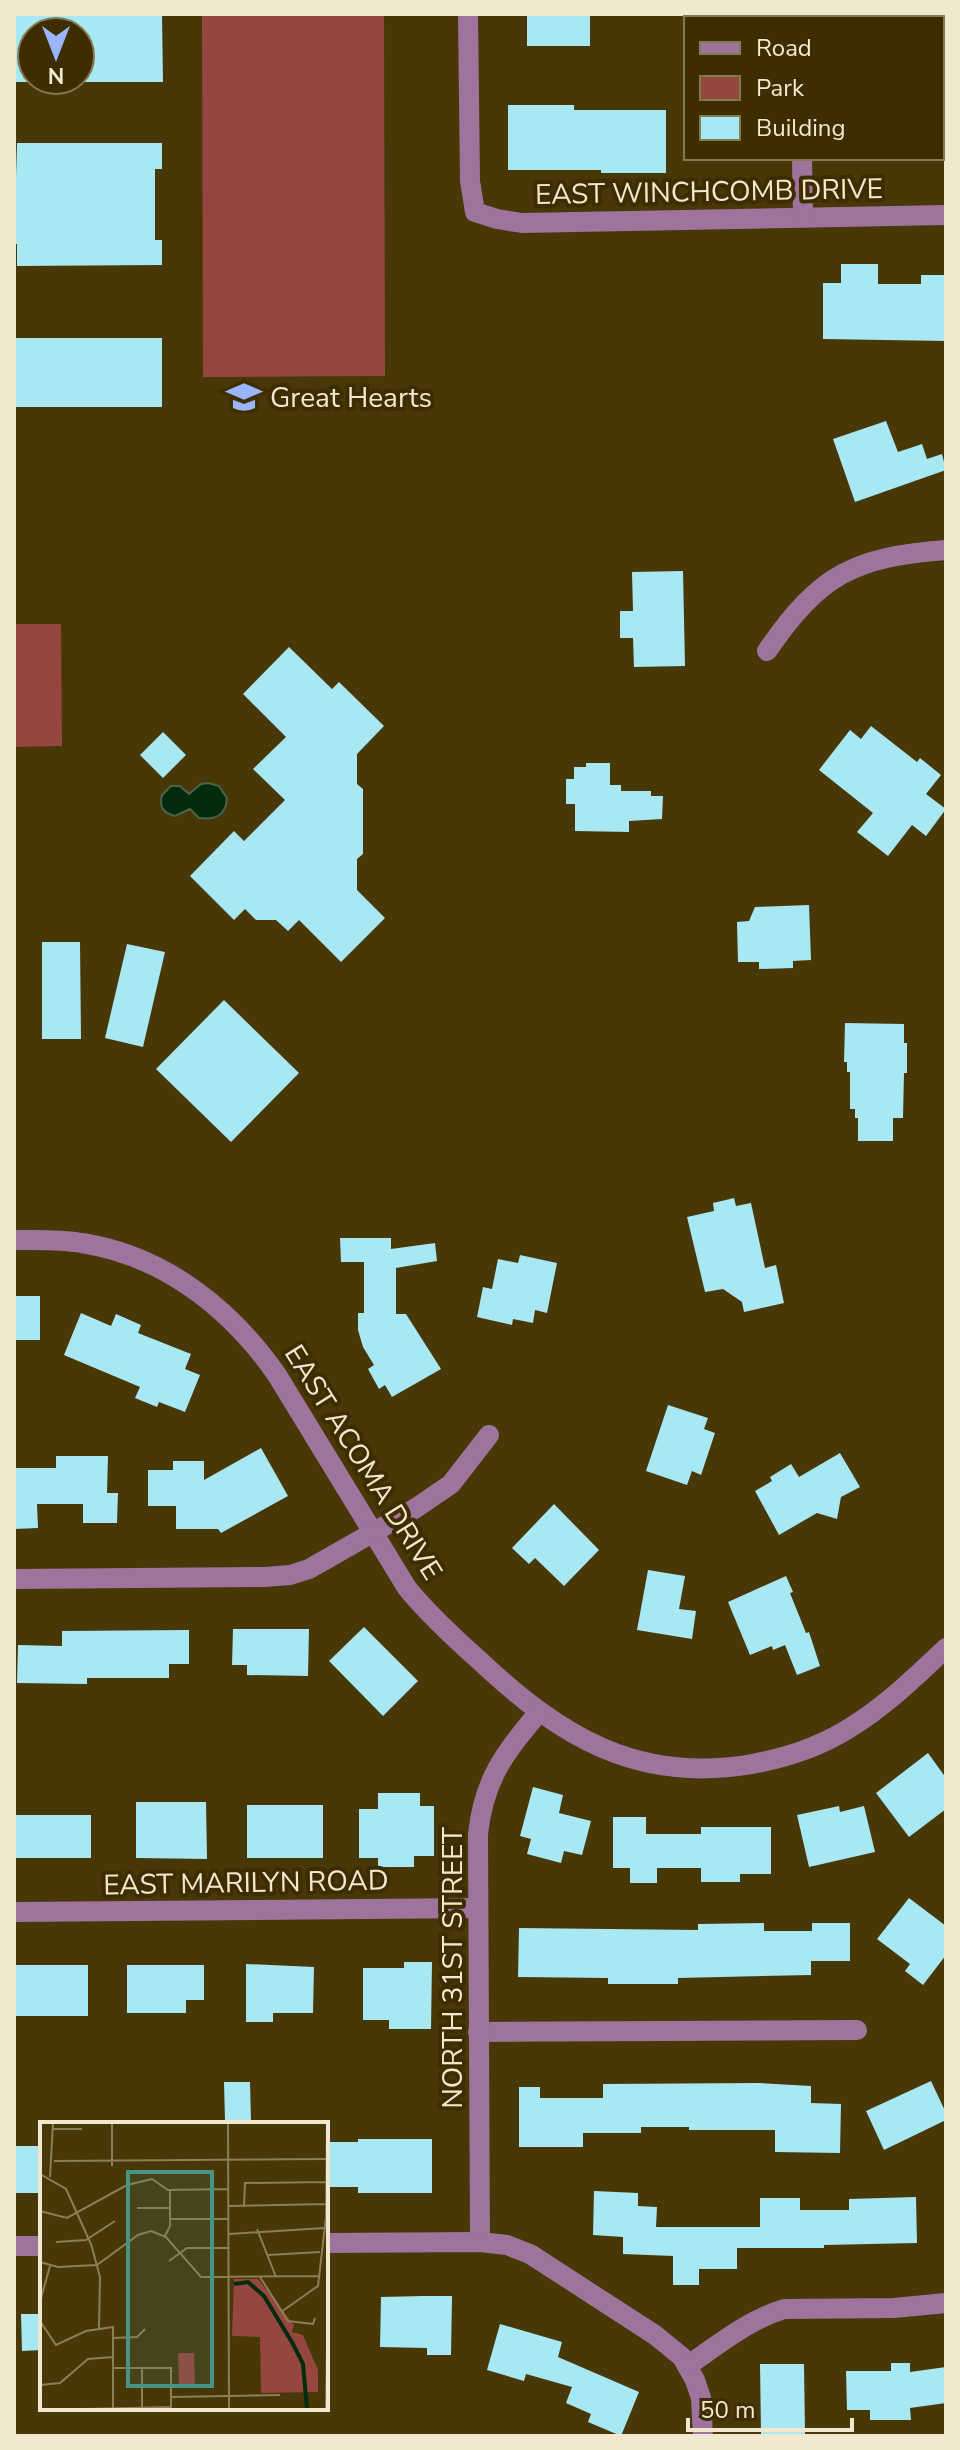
<svg xmlns="http://www.w3.org/2000/svg" width="960" height="2450" font-family="'Nunito Sans',sans-serif">
<style>
.green{fill:#95463e}
.water{fill:#052b0f;stroke:#4c6449;stroke-width:2}
.building{fill:#a8e8f2}
.lines{fill:none;stroke-linecap:round;stroke-linejoin:round}
.minor{stroke:#9e749c;stroke-width:20}
.labels{text-anchor:middle;stroke-width:8;stroke-linejoin:round;paint-order:stroke}
.street-label{font-size:28px;fill:#f2e8d0;stroke:#3d2d00}
.poi-label{font-size:28px;fill:#f2e8d0;stroke:#3d2d00;text-anchor:start}
.inset-river{fill:none;stroke:#052b0f;stroke-width:4}
.inset-road{fill:none;stroke:#8c7e57;stroke-width:2}
.view{fill:#489286;fill-opacity:0.15;stroke:#489286;stroke-width:4}
.inset-edge{fill:none;stroke:#f2e8d0;stroke-width:4}
</style>
<rect width="100%" height="100%" fill="#483707"/>
<!-- green -->
<g class="green">
<path d="M202,14H384L385,376L203,377Z"/>
<path d="M14,624H61L62,746L14,747Z"/>
</g>
<!-- water -->
<path class="water" d="M208,783L219,786L227,798C226,816 215,820 199,818L190,809L175,816C163,813 159,807 162,795L171,786H180L189,794L201,784Z"/>
<!-- building -->
<g class="building">
<path d="M14,14H162L163,82H80V32H32V82H14Z"/>
<rect x="527" y="14" width="63" height="32"/>
<path d="M508,105H574V110H666V173H601V170H508Z"/>
<path d="M17,143H162V169H155V240H162V265L17,266V244H14Z"/>
<path d="M841,264H878V284H921V275H946V341L823,339V283H841Z"/>
<rect x="14" y="338" width="148" height="69"/>
<path d="M886,421L898,452L922,444L927,459L942,454L946,470L855,502L833,439Z"/>
<path d="M683,571L685,666L634,667L633,638H620V611H633L632,572Z"/>
<path d="M289,647L332,689L339,682L384,726L357,754V784L363,789V854L357,859V890L385,918L341,962L299,920L288,931L276,920H256L245,909L234,920L190,876L234,831L244,841L285,800L253,769L286,737L243,694Z"/>
<path d="M871,726L917,762L920,758L941,775L926,794L946,809L926,836L912,825L888,856L857,832L873,813L819,770L850,730L861,739Z"/>
<path d="M163,732L186,755L163,778L140,755Z"/>
<path d="M586,763H610V785H621V791H651V796H663L662,819L629,821V832L575,831V804H566V779H574V767H586Z"/>
<path d="M809,905L811,960L793,961V968L759,969V962H738L737,922L749,921L755,907Z"/>
<path d="M42,942H80L81,1039H42Z"/>
<path d="M127,944L165,952L143,1047L105,1038Z"/>
<path d="M224,1000L299,1073L231,1142L156,1069Z"/>
<path d="M845,1023L904,1024V1043H907V1073H904L903,1118H893V1141H858V1118H855V1109H850V1072H847V1062H844Z"/>
<path d="M734,1198L736,1206L751,1203L765,1268L776,1265L784,1303L744,1312L742,1302L723,1289L705,1292L687,1217L714,1211L713,1203Z"/>
<path d="M340,1238H391V1249L435,1243L437,1261L396,1268V1314H406L441,1369L392,1397L385,1385L379,1389L368,1369L374,1365L363,1347L358,1330V1313H364V1262H341Z"/>
<path d="M520,1255L557,1263L547,1313L535,1310L533,1323L513,1319L512,1325L477,1317L483,1287L492,1289L498,1259L518,1263Z"/>
<rect x="14" y="1296" width="26" height="44"/>
<path d="M81,1313L111,1326L116,1314L141,1325L138,1333L191,1354L185,1369L200,1375L185,1412L159,1402L157,1407L135,1398L140,1387L64,1355Z"/>
<path d="M668,1405L708,1418L704,1429L715,1433L701,1475L692,1471L687,1485L646,1471Z"/>
<path d="M261,1448L288,1496L221,1533L218,1529H176V1506H148V1470H173V1461H204V1480Z"/>
<path d="M840,1453L860,1487L841,1497L837,1519L817,1513L779,1535L755,1491L772,1481L770,1477L791,1464L799,1477Z"/>
<path d="M56,1456H108L107,1493H118L117,1523H83V1504H37L38,1528L14,1529V1468H56Z"/>
<path d="M554,1504L599,1550L564,1586L535,1558L529,1564L512,1548Z"/>
<path d="M648,1570L685,1576L679,1609L696,1611L692,1639L637,1630Z"/>
<path d="M786,1576L793,1592L790,1593L806,1633L809,1632L820,1666L797,1675L785,1645L773,1650L772,1646L750,1655L728,1602Z"/>
<path d="M364,1627L418,1681L383,1716L329,1661Z"/>
<path d="M233,1629H309L308,1676L247,1675V1665H232Z"/>
<path d="M189,1630V1664H169V1678H87V1684L17,1683L18,1645L62,1646V1631Z"/>
<path d="M928,1753L946,1778V1809L909,1837L876,1793Z"/>
<path d="M533,1787L563,1795L559,1813L591,1821L582,1855L564,1851L561,1863L527,1854L531,1839L520,1836Z"/>
<path d="M378,1793H420V1806H434V1856H414V1867H378V1858H359V1809H378Z"/>
<path d="M136,1802H206L207,1859L136,1858Z"/>
<rect x="247" y="1805" width="76" height="53"/>
<path d="M839,1806L840,1812L864,1806L875,1852L809,1867L797,1815Z"/>
<rect x="15" y="1815" width="76" height="43"/>
<path d="M613,1817H646V1834H701V1827H771V1874H740V1882H701V1868H657V1883H630V1868H613Z"/>
<path d="M909,1898L946,1926V1955L923,1985L905,1971L910,1964L877,1939Z"/>
<path d="M764,1923V1931H812V1923H850V1961H811V1975L678,1978V1984H608V1978L518,1977L519,1928L698,1930V1924Z"/>
<path d="M404,1962H432L431,2029H389V2020H363V1968H404Z"/>
<path d="M246,1964L314,1967L313,2013H273V2022H246Z"/>
<rect x="14" y="1965" width="74" height="51"/>
<path d="M127,1965H204V2000H186V2013H127Z"/>
<path d="M931,2081L946,2113V2120L884,2150L866,2111Z"/>
<path d="M224,2082H250L251,2121H225Z"/>
<path d="M759,2083L811,2086V2103L841,2104L840,2153L775,2152V2130H689V2127H641V2133H583V2147H519V2087H540V2098H603V2084Z"/>
<path d="M358,2139H432V2193H358V2187H326V2142H358Z"/>
<path d="M14,2146H42V2193H15Z"/>
<path d="M594,2191L638,2193V2206L657,2207L656,2227H760V2198H800V2210H849V2199L916,2197L917,2243L824,2245V2248H737V2269H699V2285H673V2256L623,2254V2237L593,2235Z"/>
<path d="M423,2296H452L451,2355H427V2348L380,2347L381,2297Z"/>
<path d="M21,2314H42V2350L22,2351Z"/>
<path d="M500,2324L562,2342L558,2357L639,2392L621,2436L588,2422L591,2414L566,2403L572,2387L526,2374L524,2381L487,2370Z"/>
<path d="M891,2363H910V2372L946,2367V2403L910,2408L911,2420H870V2410H847L846,2371H891Z"/>
<path d="M760,2364H804L805,2434H761Z"/>
</g>
<g class="lines">
<!-- minor -->
<g class="minor">
<path d="M468,14L470,181L475,212L497,219L522,223L946,215"/>
<path d="M800,14V18"/>
<path d="M802,158L803,217"/>
<path d="M767,651C820,574 854,557 946,550"/>
<path d="M14,1240C37,1240 60,1239 82,1243C165,1256 231,1309 277,1375L407,1588C429,1615 454,1638 480,1661C560,1736 637,1784 752,1764C785,1758 819,1747 848,1729C885,1707 915,1677 946,1648"/>
<path d="M14,1579L265,1577L290,1575L309,1569L416,1508L451,1484L489,1435"/>
<path d="M14,1912L478,1908"/>
<path d="M478,2032L857,2030"/>
<path d="M480,2242L478,1834C484,1779 504,1754 539,1712"/>
<path d="M326,2243L480,2242L507,2245L530,2254L655,2335L682,2357L695,2380L701,2398L703,2436"/>
<path d="M14,2246H42"/>
<path d="M687,2366C718,2345 748,2320 784,2309L894,2308L946,2303"/>
</g>
</g>
<!-- icons -->
<defs>
<g id="school-bare" transform="scale(2.76)"><path d="M0-5L7-2L0 1L-7-2ZM-4 1L0 2.5L4 1V4Q0 6-4 4Z" fill="#99b5fd" stroke="#3d2d00" stroke-width="2.5" paint-order="stroke"/></g>
</defs>
<g fill-rule="evenodd">
<use href="#school-bare" x="244" y="397"/>
</g>
<g class="labels">
<!-- street labels -->
<g class="street-label">
<text transform="translate(709 191) rotate(-1)" y="10">EAST WINCHCOMB DRIVE</text>
<text transform="translate(364 1462) rotate(58)" y="10">EAST ACOMA DRIVE</text>
<text transform="translate(246 1882) rotate(-1)" y="10">EAST MARILYN ROAD</text>
<text transform="translate(452 1968) rotate(-90)" y="10">NORTH 31ST STREET</text>
</g>
<!-- poi labels -->
<g class="poi-label">
<text x="270" y="407">Great Hearts</text>
</g>
</g>
<!-- overview -->
<g transform="translate(40 2122)">
<rect width="288" height="288" fill="#483707"/>
<path d="M194,157H218L254,203L252,210L263,213L278,248V270L221,271L220,215L192,214ZM138,231H154L155,264H139Z" fill="#95463e"/>
<path class="inset-river" d="M194,162L208,160L224,174L253,222L263,242L267,287"/>
<path class="inset-road" d="M72,1V44M188,1L189,287M13,7H42M14,39L288,37M0,52L26,67L51,122L60,155L59,206M10,55L13,1M112,57L128,68L188,67M204,83L205,61L286,60M189,84L286,82M97,86H130M0,89L27,96L87,63L112,57M130,97H189M217,107L236,155M189,112L284,106M125,114L130,104V68M16,120L46,118L75,99M228,133L280,130M129,139L147,126H188M0,140L18,145L57,143L98,113L111,109L126,115L161,155L279,154M220,155L248,199L273,202L275,196M0,180L10,144M241,190L278,164L286,95L287,1M0,199L16,223L46,209L73,205V287M73,216L97,215L105,207M102,245V285M73,246H131V287M0,263L20,261L48,237L73,235M131,275L240,273M45,287L131,285M286,287L288,163"/>
<path class="view" d="M88,50H172V264H88Z"/>
<rect width="288" height="288" class="inset-edge"/>
</g>
<!-- border -->
<rect width="960" height="2450" fill="none" stroke="#f2e8d0" stroke-width="32"/>
<!-- legend -->
<rect x="684" y="16" width="260" height="144" fill="#3d2d00" stroke="#857853" stroke-width="2"/>
<rect x="700" y="42" width="40" height="12" fill="#9e749c" stroke="#857853" stroke-width="2"/>
<text x="756" y="56" font-size="24" fill="#f2e8d0">Road</text>
<rect x="700" y="76" width="40" height="24" fill="#95463e" stroke="#857853" stroke-width="2"/>
<text x="756" y="96" font-size="24" fill="#f2e8d0">Park</text>
<rect x="700" y="116" width="40" height="24" fill="#a8e8f2" stroke="#857853" stroke-width="2"/>
<text x="756" y="136" font-size="24" fill="#f2e8d0">Building</text>
<!-- north arrow -->
<g transform="translate(56 56) rotate(180)"><circle r="38" fill="#3d2d00" stroke="#857853" stroke-width="2"/>
<path d="M0-6L14 30L0 20L-14 30Z" fill="#99b5fd"/>
<text y="-12" font-size="22" font-weight="bold" text-anchor="middle" fill="#f2e8d0">N</text>
</g>
<!-- scale -->
<path d="M688 2418v12h164v-12" fill="none" stroke="#f2e8d0" stroke-width="4"/>
<text x="700" y="2418" font-size="24" fill="#f2e8d0" stroke="#3d2d00" stroke-width="6" paint-order="stroke">50 m</text>
</svg>
